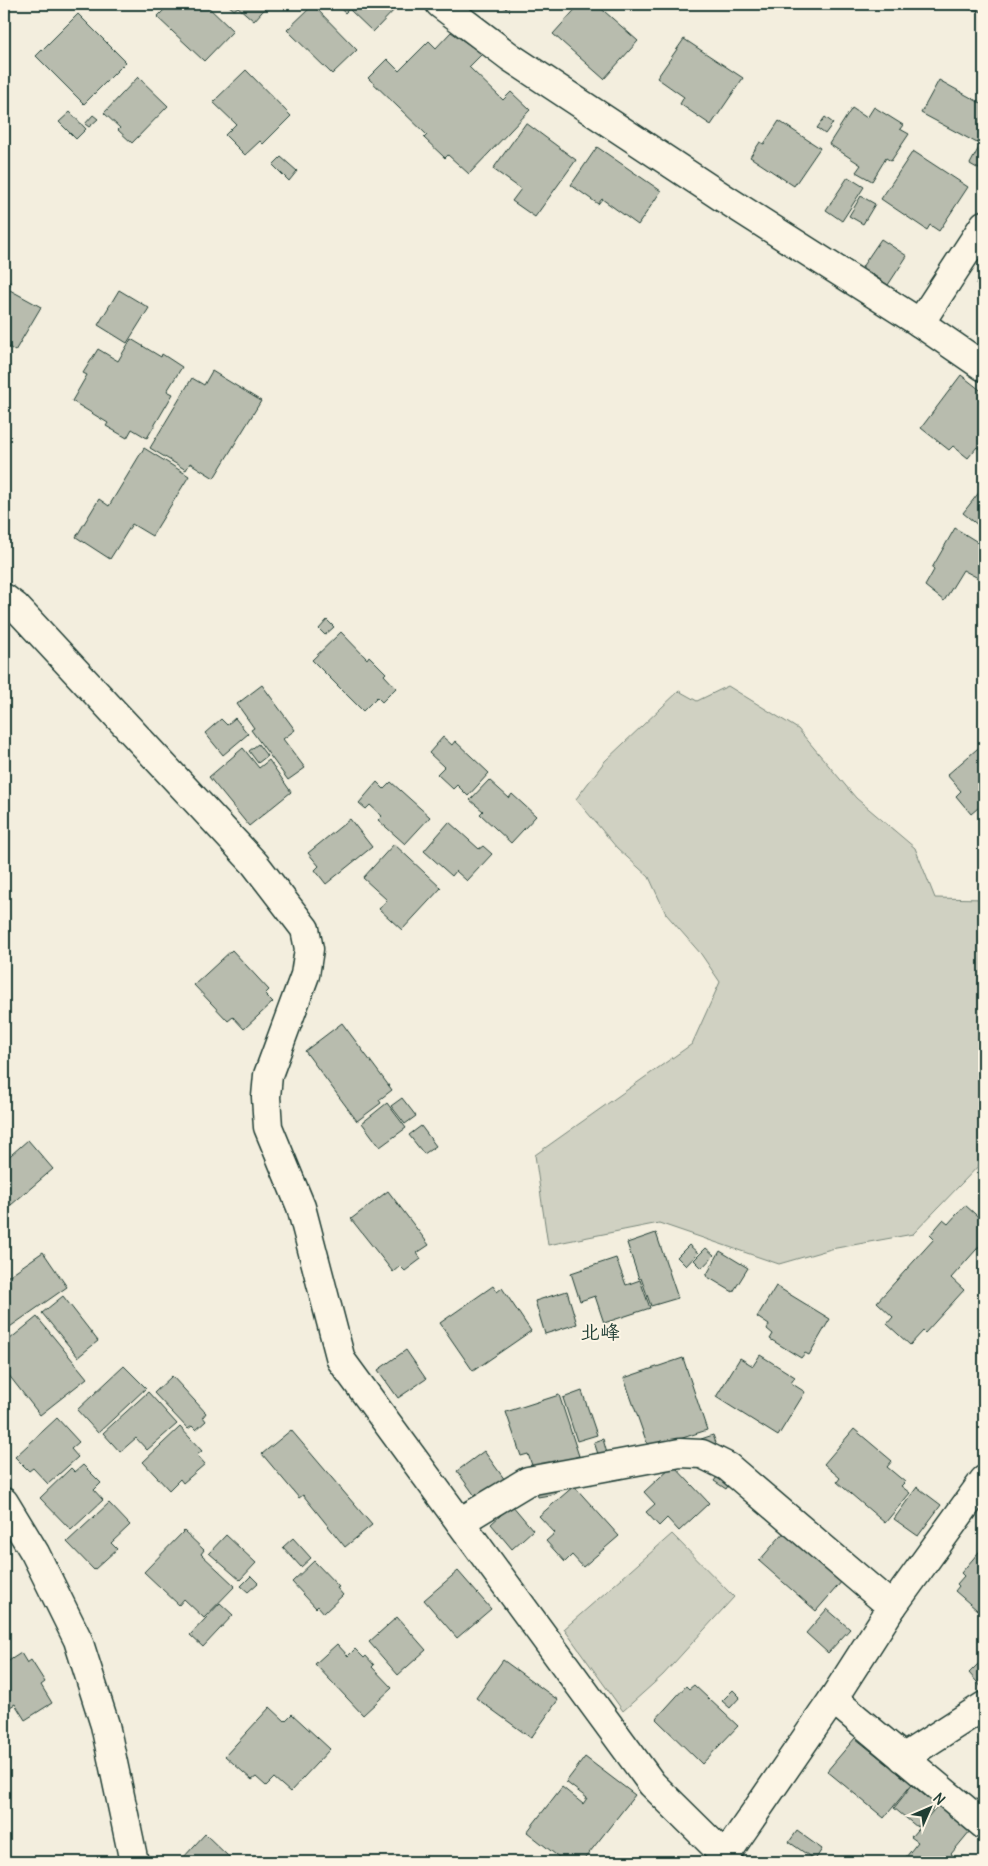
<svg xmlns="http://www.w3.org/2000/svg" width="988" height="1866" font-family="Delius,'Klee One',sans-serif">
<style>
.green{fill:#d0d1c2;stroke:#78877b}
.building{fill:#b8bcae;stroke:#1f3d34}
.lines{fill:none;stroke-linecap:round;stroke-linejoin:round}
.street-casing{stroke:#1f3d34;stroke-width:31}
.secondary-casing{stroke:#1f3d34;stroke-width:31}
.street{stroke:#fcf5e5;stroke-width:28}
.secondary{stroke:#fcf5e5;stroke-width:28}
.labels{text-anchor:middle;stroke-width:4;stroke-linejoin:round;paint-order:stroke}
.quarter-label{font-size:20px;font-weight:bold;fill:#1f3d34;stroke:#fcf5e5}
</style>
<rect width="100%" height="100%" fill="#f3eede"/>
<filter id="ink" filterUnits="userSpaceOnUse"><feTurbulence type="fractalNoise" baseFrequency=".02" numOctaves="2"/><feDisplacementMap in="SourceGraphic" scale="10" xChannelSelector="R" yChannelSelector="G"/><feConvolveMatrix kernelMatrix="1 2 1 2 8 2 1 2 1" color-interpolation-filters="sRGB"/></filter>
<g filter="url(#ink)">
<!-- green -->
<g class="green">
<path d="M728,686L798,729L856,798L915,848L935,898L984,899V1160L913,1234L831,1249L779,1264L659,1223L548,1245L535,1155L692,1044L720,982L701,954L666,914L649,877L617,848L576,799L605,761L679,691L697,701Z"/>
<path d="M672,1534L734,1597L663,1675L623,1711L564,1629Z"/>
</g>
<!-- building -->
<g class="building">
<path d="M170,4H205L233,31L204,61L157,17Z"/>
<path d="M227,4H269L254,21L238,7L234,10Z"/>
<path d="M335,4H398L399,5L373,32L349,9L345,13Z"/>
<path d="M501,4H512L506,9Z"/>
<path d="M580,4H596L638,41L604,79L553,34Z"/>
<path d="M946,4H984V12Z"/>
<path d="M313,5L357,50L332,74L287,30Z"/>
<path d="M78,14L126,62L84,104L36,56Z"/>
<path d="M451,32L482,54L469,67L503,100L511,92L530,110L469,174L448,155L445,158L424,138L427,135L368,78L387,59L399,71L429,41L436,48Z"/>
<path d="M684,39L743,78L711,125L680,104L684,97L657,78Z"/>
<path d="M246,70L291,116L263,144L260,141L245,155L225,135L236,124L213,102Z"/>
<path d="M138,77L168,106L132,143L118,130L120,128L104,113Z"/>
<path d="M939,80L984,105V129L977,143L921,113Z"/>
<path d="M874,107L903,125L900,129L909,134L891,161L886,158L872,181L856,172L861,165L829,144L852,108L867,118Z"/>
<path d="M70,112L86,129L76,139L59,122Z"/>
<path d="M93,115L98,119L89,127L85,124Z"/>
<path d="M825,117L833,123L825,134L817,128Z"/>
<path d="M779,121L820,148L794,186L750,157L760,142L764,144Z"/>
<path d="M526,123L576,160L535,217L512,201L521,189L493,169Z"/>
<path d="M983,140L984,141V172L970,164Z"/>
<path d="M597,147L661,191L638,225L602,199L598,204L571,185Z"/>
<path d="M913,151L968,187L939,231L930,225L927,230L881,199Z"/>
<path d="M281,157L297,171L289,181L273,165Z"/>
<path d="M848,177L864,187L842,221L826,210Z"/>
<path d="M861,196L875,204L863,224L849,216Z"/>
<path d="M881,239L907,256L888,285L862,267Z"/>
<path d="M984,274V291L976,284Z"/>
<path d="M4,279L11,283L8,289L41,307L15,351L4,344Z"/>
<path d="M119,290L149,308L127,343L98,325Z"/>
<path d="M131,339L161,357L162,354L182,367L167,391L173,394L147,438L132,429L127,438L106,426L108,423L72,401L87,375L83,373L98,349L118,361Z"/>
<path d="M212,371L261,401L214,478L190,463L186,470L150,448L192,378L204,385Z"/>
<path d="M961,375L984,393V452L977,447L968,458L953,446L949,450L921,428Z"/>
<path d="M144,448L189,476L152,536L132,524L110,559L76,537L99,499L109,506Z"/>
<path d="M984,486V530L963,513Z"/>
<path d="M955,528L984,546V568L978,578L963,570L944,601L925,586L934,570L932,568Z"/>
<path d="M327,620L334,627L325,635L319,629Z"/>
<path d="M341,632L367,659L369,656L386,673L384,675L396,688L382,702L377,697L363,711L312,660Z"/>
<path d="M262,685L295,730L283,739L305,768L288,780L251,730L254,728L237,704Z"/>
<path d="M235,718L248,734L223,755L205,733L221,719L227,725Z"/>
<path d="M443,737L452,745L455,741L489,773L468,796L457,785L453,789L437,774L444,767L429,753Z"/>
<path d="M984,743V803L971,814L956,796L961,791L947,775Z"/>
<path d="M258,744L267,756L258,763L249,751Z"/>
<path d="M243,748L259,768L269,760L291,792L249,826L209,777Z"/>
<path d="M489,780L509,798L512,794L536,816L511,843L480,814L483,811L470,800Z"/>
<path d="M377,782L384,789L391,782L430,817L405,844L378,820L382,816L370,805L366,809L359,803Z"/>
<path d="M350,819L372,847L326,884L315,870L319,866L308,853Z"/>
<path d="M449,822L479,849L483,846L492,854L467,881L456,871L452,876L424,851Z"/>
<path d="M394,844L441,888L402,930L379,909L387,900L363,878Z"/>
<path d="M232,950L269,990L265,994L273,1002L244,1029L233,1017L228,1021L194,985Z"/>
<path d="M342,1023L392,1090L379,1100L381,1103L357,1121L305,1051Z"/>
<path d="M402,1098L416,1116L405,1124L391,1106Z"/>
<path d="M387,1103L406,1128L380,1147L362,1123Z"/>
<path d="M421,1126L436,1146L424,1154L409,1135Z"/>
<path d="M28,1140L53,1169L11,1205L4,1197V1161Z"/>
<path d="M388,1191L429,1245L417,1253L421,1259L405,1271L400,1266L393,1272L351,1219Z"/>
<path d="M984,1192V1204L978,1199Z"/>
<path d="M965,1205L984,1222V1241L951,1278L964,1290L925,1333L923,1331L910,1345L887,1324L893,1317L877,1302L934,1239L930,1235L943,1220L948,1224Z"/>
<path d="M656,1233L678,1298L651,1306L641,1278L639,1279L627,1243Z"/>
<path d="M689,1245L698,1253L686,1266L677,1257Z"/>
<path d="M706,1248L714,1255L702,1268L694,1260Z"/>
<path d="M720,1251L748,1268L733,1292L706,1276Z"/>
<path d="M43,1252L67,1287L4,1331V1279Z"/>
<path d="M616,1258L626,1285L640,1280L650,1308L604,1323L595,1296L580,1301L571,1273Z"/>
<path d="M493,1286L497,1292L502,1288L531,1331L473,1371L440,1323Z"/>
<path d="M776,1286L830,1319L809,1355L805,1353L801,1358L770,1339L773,1334L767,1329L769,1325L757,1317Z"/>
<path d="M567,1291L577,1324L545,1334L535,1301Z"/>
<path d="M63,1296L98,1341L78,1357L42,1313Z"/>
<path d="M37,1317L87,1378L40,1415L4,1369V1344Z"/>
<path d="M406,1350L426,1379L398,1398L378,1370Z"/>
<path d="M760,1355L795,1377L791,1383L805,1392L778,1436L716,1397L740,1358L753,1366Z"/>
<path d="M683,1358L707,1430L649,1449L624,1378Z"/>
<path d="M124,1366L146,1388L98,1433L77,1410Z"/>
<path d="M172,1376L206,1413L203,1417L206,1421L196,1430L192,1426L188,1429L154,1393Z"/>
<path d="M582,1391L597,1435L577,1441L563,1398Z"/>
<path d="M148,1392L177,1424L147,1450L136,1438L120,1452L103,1433Z"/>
<path d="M559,1395L579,1456L534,1471L528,1454L521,1456L506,1412Z"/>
<path d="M57,1418L79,1442L71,1449L78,1457L48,1484L33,1468L29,1471L15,1457Z"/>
<path d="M180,1427L202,1451L197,1455L205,1464L183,1483L180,1479L169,1490L143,1462Z"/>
<path d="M854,1429L892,1461L887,1467L905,1482L901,1486L910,1493L885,1523L837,1482L840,1478L824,1464Z"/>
<path d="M291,1430L372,1525L345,1547L303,1495L299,1498L262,1454Z"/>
<path d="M713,1435L716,1443L705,1447L701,1439Z"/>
<path d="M603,1439L608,1457L600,1460L594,1442Z"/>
<path d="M484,1451L505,1480L478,1500L457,1471Z"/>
<path d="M83,1465L101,1483L94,1490L103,1500L71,1530L40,1498L71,1468L75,1472Z"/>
<path d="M673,1465L709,1503L679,1531L667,1518L659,1526L646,1512L655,1504L644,1492Z"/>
<path d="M720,1473L731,1481L726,1489L714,1481Z"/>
<path d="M554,1485L555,1494L538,1497L536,1488Z"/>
<path d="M574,1486L619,1536L583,1567L572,1555L565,1562L546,1541L555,1533L539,1516Z"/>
<path d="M917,1487L941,1505L918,1536L894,1519Z"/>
<path d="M109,1503L130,1525L111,1543L117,1549L94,1570L67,1542Z"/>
<path d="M512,1505L533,1530L512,1549L491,1524Z"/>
<path d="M786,1530L843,1580L816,1611L759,1561Z"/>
<path d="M184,1531L204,1550L201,1554L235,1586L204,1618L184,1599L179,1605L144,1572Z"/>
<path d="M226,1535L256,1563L240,1580L209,1553Z"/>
<path d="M293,1538L311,1558L301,1567L283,1547Z"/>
<path d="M984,1546V1616L955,1591L959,1586L957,1584L964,1576L961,1573Z"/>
<path d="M314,1561L339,1587L337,1588L343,1595L324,1613L318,1606L316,1608L292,1582Z"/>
<path d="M458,1571L491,1609L457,1638L424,1600Z"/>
<path d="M251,1576L258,1583L248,1592L241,1586Z"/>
<path d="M220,1603L233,1615L203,1647L190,1635Z"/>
<path d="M827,1609L850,1629L828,1653L806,1633Z"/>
<path d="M397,1617L426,1650L398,1675L369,1642Z"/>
<path d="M337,1644L348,1656L355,1649L364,1658L366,1656L374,1665L372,1667L392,1688L363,1715L315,1664Z"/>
<path d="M21,1653L27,1663L31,1660L45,1682L41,1685L52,1703L25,1720L15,1704L10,1707L4,1696V1664Z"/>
<path d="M984,1658V1690L969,1673Z"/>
<path d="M503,1660L558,1700L531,1738L476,1698Z"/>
<path d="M694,1685L738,1726L702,1764L656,1719L686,1686L689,1689Z"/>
<path d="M733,1690L740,1697L730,1708L722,1701Z"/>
<path d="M270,1707L285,1721L292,1714L330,1749L290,1792L274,1778L266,1786L256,1777L252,1780L225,1756Z"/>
<path d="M984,1733V1745L978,1739Z"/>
<path d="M855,1738L912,1784L884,1818L827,1771Z"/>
<path d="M585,1757L635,1795L582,1862H565L527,1832L562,1787L583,1804L587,1798L566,1782Z"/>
<path d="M912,1785L936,1805L917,1827L894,1808Z"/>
<path d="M938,1805L970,1831L951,1854L955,1857L951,1862H902L918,1842L911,1837Z"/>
<path d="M797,1831L822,1849L815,1860L789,1842Z"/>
<path d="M205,1834L229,1857L224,1862H188L183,1858Z"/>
</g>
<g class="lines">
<!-- street casing -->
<g class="street-casing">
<g id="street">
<path d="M440,4L510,57L722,197L920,323L984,367"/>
<path d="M920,323L984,225"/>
<path d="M4,598L16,607L255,864L305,929L309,949L305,975L268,1075L266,1097L268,1127L301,1207L341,1360L652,1784L725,1856"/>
<path d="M460,1522L528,1481L680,1453L702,1454L728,1467L892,1607"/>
<path d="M833,1699L984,1825"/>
<path d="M903,1758L984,1706"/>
<path d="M721,1862L833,1699L892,1607L984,1480"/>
</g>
</g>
<!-- secondary casing -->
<g class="secondary-casing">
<path id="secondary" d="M4,1502L35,1553L78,1640L105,1725L134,1862"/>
</g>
<!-- street -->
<use href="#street" class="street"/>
<!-- secondary -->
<use href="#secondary" class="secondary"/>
</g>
</g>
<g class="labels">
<!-- quarter labels -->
<g class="quarter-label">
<text x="600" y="1339">北峰</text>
</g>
</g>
<!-- margin -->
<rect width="988" height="1866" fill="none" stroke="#fcf5e5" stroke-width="20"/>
<rect x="10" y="10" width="968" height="1846" fill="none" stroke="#1f3d34" stroke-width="2" filter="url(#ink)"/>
<!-- north arrow -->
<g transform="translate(930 1808) rotate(45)" stroke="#fcf5e5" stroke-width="4" paint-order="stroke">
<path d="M0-4L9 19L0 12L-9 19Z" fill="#1f3d34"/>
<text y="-8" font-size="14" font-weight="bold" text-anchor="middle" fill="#1f3d34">N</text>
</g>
</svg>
